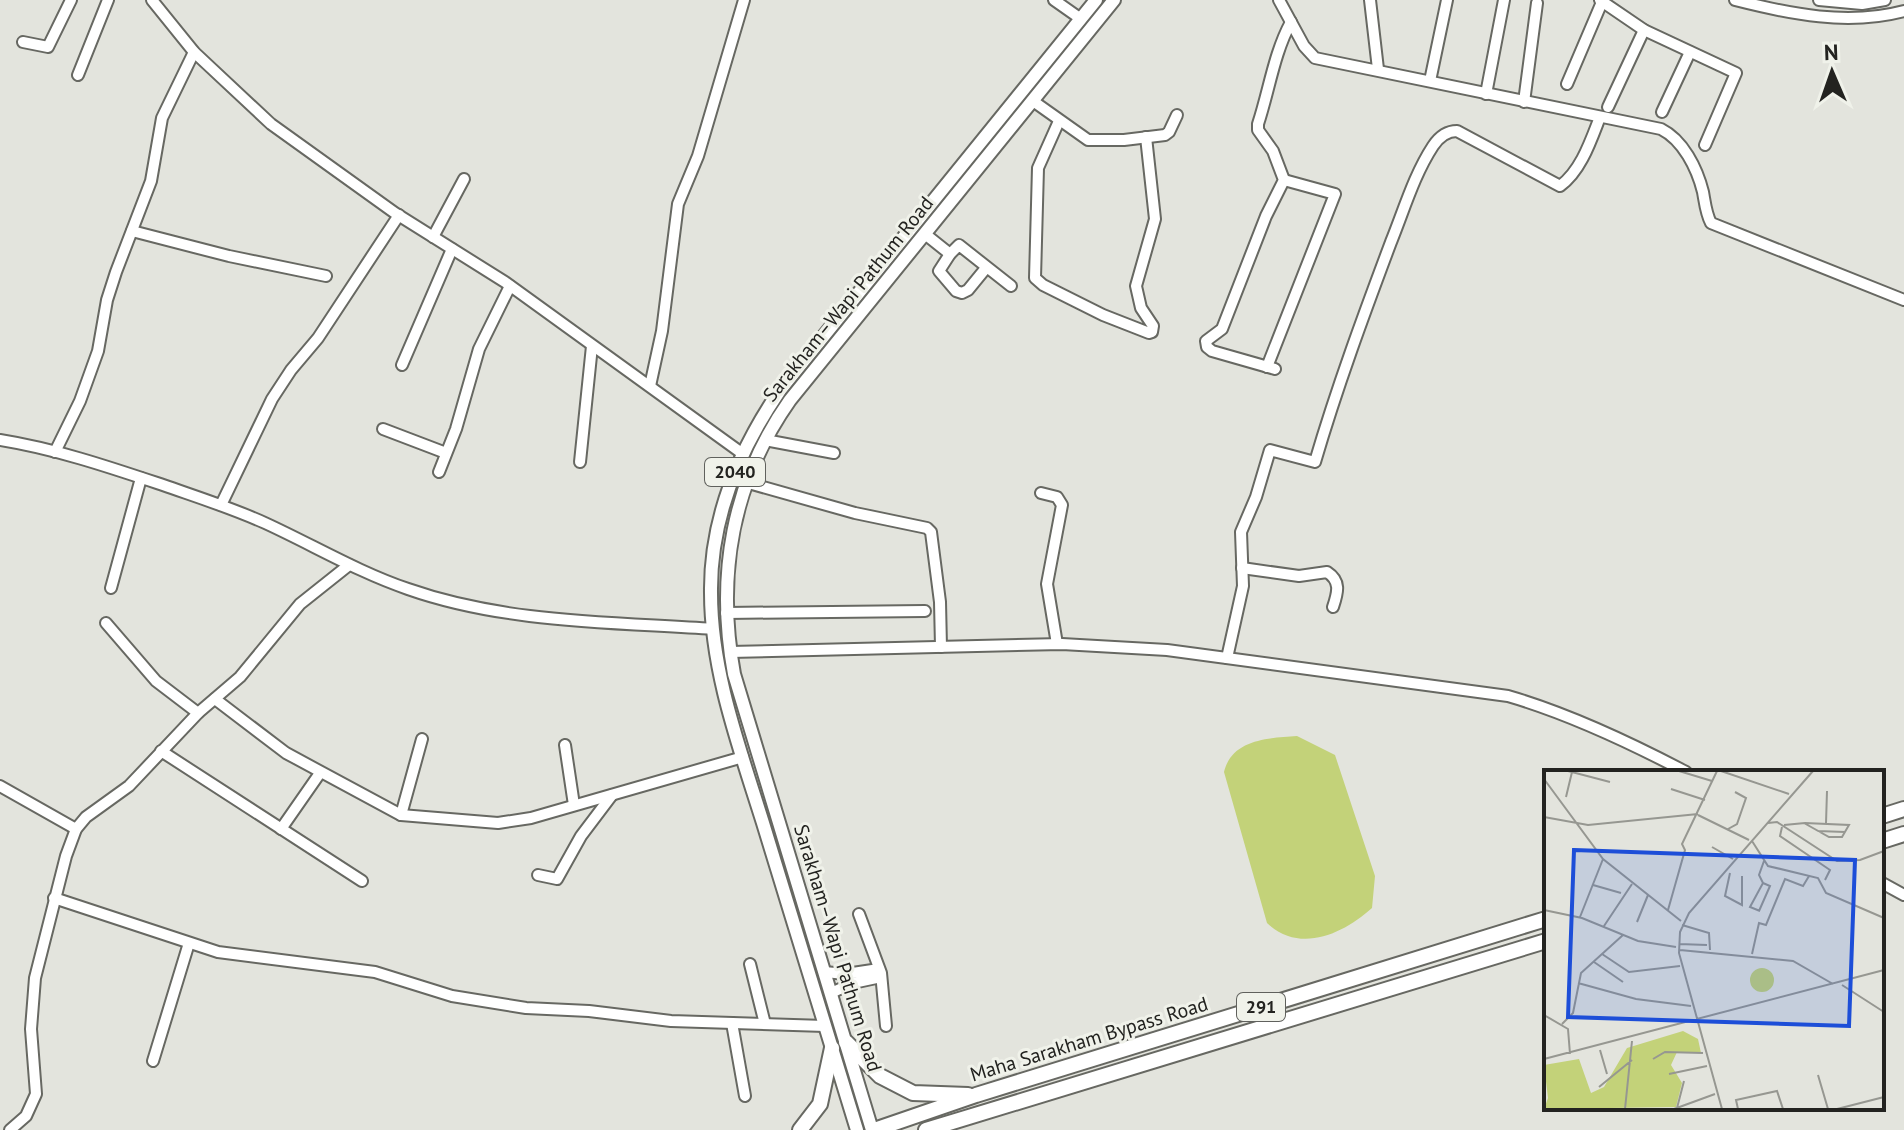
<svg xmlns="http://www.w3.org/2000/svg" width="1904" height="1130" font-family="'PT Sans',sans-serif">
<style>
.green{fill:#c3d279}
.lines{fill:none;stroke-linecap:round;stroke-linejoin:round}
.minor-casing{stroke:#676862;stroke-width:14}
.major-casing{stroke:#676862;stroke-width:16}
.highway-casing{stroke:#676862;stroke-width:18}
.minor{stroke:#fff;stroke-width:10}
.major{stroke:#fff;stroke-width:12}
.highway{stroke:#fff;stroke-width:14}
.labels{text-anchor:middle;stroke-width:6;stroke-linejoin:round;paint-order:stroke}
.shield{fill:#f0f2ea;stroke:#60615d;stroke-width:2}
.shield-label{font-size:18px;font-weight:bold;fill:#232320}
.street-label{font-size:20px;fill:#232320;stroke:#f0f2ea}
.inset-road{fill:none;stroke:#969791;stroke-width:2}
.view{fill:#1d4ed8;fill-opacity:0.15;stroke:#1d4ed8;stroke-width:4}
.inset-edge{fill:none;stroke:#232320;stroke-width:4}
</style>
<rect width="100%" height="100%" fill="#e3e4dd"/>
<!-- green -->
<path class="green" d="M1297,736L1335,755L1375,876L1372,908C1343,934 1300,954 1267,923L1224,772C1232,739 1268,738 1297,736Z"/>
<g class="lines">
<!-- minor casing -->
<g class="minor-casing">
<g id="minor">
<path d="M152,0L194,52L271,124L395,213L505,282L743,454"/>
<path d="M1054,0L1081,19"/>
<path d="M1279,0L1304,46L1315,58L1661,129C1683,140 1697,168 1703,192C1705,203 1706,214 1711,223L1904,300"/>
<path d="M1370,0L1378,69"/>
<path d="M1600,0L1644,30L1736,73L1705,145"/>
<path d="M1735,0C1790,14 1848,26 1904,11"/>
<path d="M1819,0L1862,4L1885,0"/>
<path d="M23,42L48,47L71,0"/>
<path d="M78,75L108,0"/>
<path d="M1430,81L1447,0"/>
<path d="M1567,84L1602,2"/>
<path d="M1486,94L1504,0"/>
<path d="M1033,101L1088,140H1124L1165,135L1169,132L1177,115"/>
<path d="M1524,102L1537,3"/>
<path d="M1608,107L1644,30"/>
<path d="M1662,112L1690,52"/>
<path d="M1059,121L1038,168L1035,278L1043,285L1103,315L1149,333L1152,332L1153,326L1141,308L1136,286L1155,219L1146,137"/>
<path d="M132,231L229,256L326,276"/>
<path d="M925,234L950,254"/>
<path d="M433,237L464,179"/>
<path d="M986,268L968,290L962,293L956,291L939,271L950,254L959,245L1011,286"/>
<path d="M402,365L452,249"/>
<path d="M1267,367L1335,194L1284,180"/>
<path d="M1275,369L1212,351L1207,347L1206,341L1222,329L1266,216L1284,180L1273,151L1258,130V124C1269,91 1274,53 1291,22"/>
<path d="M650,386L662,331L678,204L698,156L744,0"/>
<path d="M383,429L446,453"/>
<path d="M0,440C56,449 109,467 163,485C197,497 232,508 265,523C313,545 358,572 408,589C505,623 611,622 713,629"/>
<path d="M765,440L834,453"/>
<path d="M55,452L80,401L98,351L107,300L116,272L151,181L162,118L194,52"/>
<path d="M580,462L592,346"/>
<path d="M439,472L456,429L479,349L510,286"/>
<path d="M745,482L855,513L927,528L931,532L940,602L941,647"/>
<path d="M1041,493L1057,497L1062,505L1047,584L1057,644"/>
<path d="M221,505L272,399L291,370L318,338L399,215"/>
<path d="M1242,568L1299,576L1327,572C1341,581 1338,592 1333,607"/>
<path d="M111,588L141,478"/>
<path d="M726,613L925,611"/>
<path d="M106,623L156,681L198,713"/>
<path d="M730,652L1062,644L1167,650L1508,696C1570,714 1629,742 1686,772"/>
<path d="M1227,658L1243,586L1241,532L1256,497L1270,450L1315,462C1337,387 1364,314 1391,242C1404,210 1414,175 1433,146C1439,137 1447,131 1457,131L1560,186C1581,171 1591,140 1600,117"/>
<path d="M215,699L286,753L401,815L498,823L531,818L743,757"/>
<path d="M565,745L574,805"/>
<path d="M161,751L362,881"/>
<path d="M0,786L76,829"/>
<path d="M401,815L422,739"/>
<path d="M281,829L320,773"/>
<path d="M538,875L557,879L581,836L612,795"/>
<path d="M1882,883L1904,895"/>
<path d="M54,898L218,952L375,972L452,996L526,1008L589,1011L671,1021L825,1026"/>
<path d="M859,914L881,973L886,1026"/>
<path d="M750,964L765,1024"/>
<path d="M824,972L846,974L879,969"/>
<path d="M831,993L853,983L881,977"/>
<path d="M732,1023L745,1096"/>
<path d="M153,1061L189,943"/>
<path d="M10,1130L26,1116L36,1094L31,1029L35,978L66,856L76,829L86,817L129,786L198,713L240,677L300,604L349,565"/>
</g>
</g>
<!-- major casing -->
<g class="major-casing">
<g id="major">
<path d="M857,1130C826,1027 794,925 763,823C740,749 711,672 711,593C710,520 739,450 780,390L1096,0"/>
<path d="M872,1130L734,674C716,576 732,482 790,400L1114,0"/>
</g>
</g>
<!-- highway casing -->
<g class="highway-casing">
<g id="highway">
<path d="M1882,816L1904,809"/>
<path d="M1882,841L1904,834"/>
<path d="M846,1042L880,1076L913,1093L968,1095"/>
<path d="M800,1130L820,1104L832,1048"/>
<path d="M874,1130L976,1095L1546,919"/>
<path d="M926,1130L1546,941"/>
</g>
</g>
<!-- minor -->
<use href="#minor" class="minor"/>
<!-- major -->
<use href="#major" class="major"/>
<!-- highway -->
<use href="#highway" class="highway"/>
</g>
<g class="labels">
<!-- shield labels -->
<g class="shield">
<rect x="705" y="458" width="60" height="28" rx="6"/>
<rect x="1237" y="993" width="48" height="28" rx="6"/>
</g>
<g class="shield-label">
<text x="735" y="478">2040</text>
<text x="1261" y="1013">291</text>
</g>
<!-- street labels -->
<g class="street-label">
<text transform="translate(848 299) rotate(-51)" y="7">Sarakham–Wapi Pathum Road</text>
<text transform="translate(838 948) rotate(73)" y="7">Sarakham–Wapi Pathum Road</text>
<text transform="translate(1089 1039) rotate(-17)" y="7">Maha Sarakham Bypass Road</text>
</g>
</g>
<!-- overview -->
<g transform="translate(1544 770)">
<rect width="340" height="340" fill="#e3e4dd"/>
<path d="M206 210a12 12 0 1 1 24 0a12 12 0 1 1-24 0ZM139,261L154,269L157,283L133,282L127,295L138,313L132,337L0,339L4,328L0,295L35,289L47,323L60,317L83,278Z" fill="#c3d279"/>
<path class="inset-road" d="M24,1L66,12M135,1L168,11M177,1L245,24M0,9L59,89L137,151M127,19L161,30M22,27L28,2M154,45L205,70M0,47L44,55L154,44M224,53L233,52L293,91L316,90L340,81M282,53L283,21M240,55L261,53L305,55L298,67H285L260,53M238,57L236,66L286,100L281,110M184,59L193,54L202,28L191,22M274,61L301,62M208,71L224,96L274,108L282,123L340,148M168,77L189,89M186,103L181,126L198,135V106M49,115L77,123M0,140L38,148L94,171L132,177M124,140L141,80L138,74L173,1M215,141L226,116L219,113M216,141L206,137L219,113L215,105L220,91M36,147L59,89M93,152L104,125M138,155L165,163L166,180M60,156L88,114M135,174L163,175M136,180L249,191L289,214M58,184L85,202L136,196M208,184L215,153L222,155L241,109L259,116L265,106M50,192L79,212M34,213L92,229L147,236M298,215L340,242M0,245L24,259L26,284M18,254L29,243L37,203L79,165M56,280L63,304M0,289L340,200M109,289L121,282L159,283M125,304L163,296M274,305L284,339M55,317L88,290M133,338L140,311M81,339L88,271M130,339L171,324M178,339L135,183L136,162L145,143L269,1M194,339L192,330L233,321L239,339M293,339L340,327"/>
<path class="view" d="M30,80L311,90L305,256L24,247Z"/>
<rect width="340" height="340" class="inset-edge"/>
</g>
<!-- north arrow -->
<g transform="translate(1832 72) rotate(358)" stroke="#f0f2ea" stroke-width="6" paint-order="stroke">
<path d="M0-6L14 30L0 20L-14 30Z" fill="#232320"/>
<text y="-12" font-size="22" font-weight="bold" text-anchor="middle" fill="#232320">N</text>
</g>
</svg>
